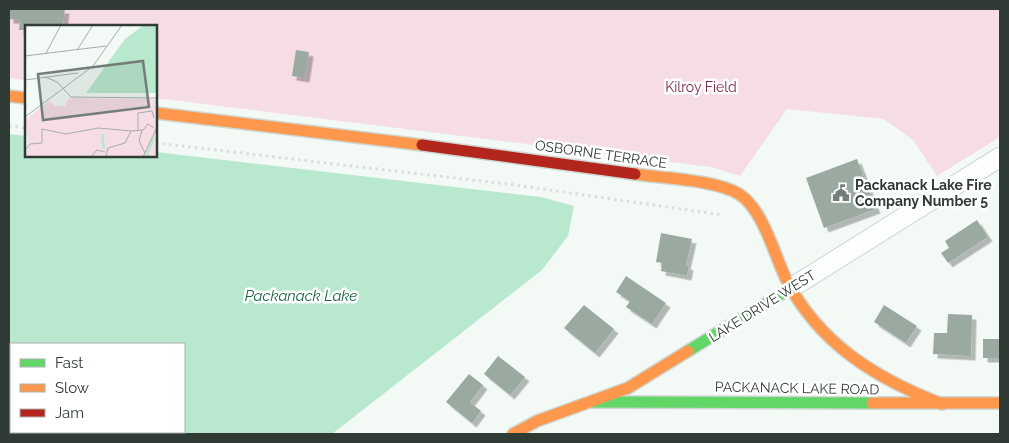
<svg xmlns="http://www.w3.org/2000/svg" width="1009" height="443" font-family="Raleway,sans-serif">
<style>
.green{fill:#f6dce4}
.water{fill:#b8e8cd;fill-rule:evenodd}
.building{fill:#9aaaa1;filter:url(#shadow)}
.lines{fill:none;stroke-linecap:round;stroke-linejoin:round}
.street-casing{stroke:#ced7d2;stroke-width:21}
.fast-casing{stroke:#ced7d2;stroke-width:14}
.slow-casing{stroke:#ced7d2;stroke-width:14}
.jam-casing{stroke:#ced7d2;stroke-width:14}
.path{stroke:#dbdddc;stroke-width:3;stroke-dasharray:2.5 4;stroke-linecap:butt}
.street{stroke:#fdfefe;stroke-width:19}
.fast{stroke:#63d668;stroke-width:11}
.slow{stroke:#ff974d;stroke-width:11}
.jam{stroke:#b3261e;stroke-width:11}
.labels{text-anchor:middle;stroke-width:5;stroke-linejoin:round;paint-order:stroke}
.park-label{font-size:14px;fill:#792a4d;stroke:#fff}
.street-label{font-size:14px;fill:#2f3b34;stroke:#fff}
.poi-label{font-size:14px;font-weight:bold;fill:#2f3b34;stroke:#fff;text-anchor:start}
.water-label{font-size:15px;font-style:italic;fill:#176442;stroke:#fff}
.inset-river{fill:none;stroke:#b8e8cd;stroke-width:2.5}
.inset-road{fill:none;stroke:#a5aea8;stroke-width:1}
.view{fill:#747e78;fill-opacity:0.15;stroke:#747e78;stroke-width:2.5}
.inset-edge{fill:none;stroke:#2f3b34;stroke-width:2.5}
</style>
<defs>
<filter id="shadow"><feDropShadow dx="4.5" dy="4.5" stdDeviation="0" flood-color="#0004"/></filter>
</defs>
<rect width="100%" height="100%" fill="#f3faf6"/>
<!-- green -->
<path class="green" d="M9,9H1000V137L937,176L913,140L884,119L787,109L740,176L711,167L156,98V26H26V80L9,78Z"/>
<!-- water -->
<path class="water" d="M9,134L26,136V156H156V152L541,197L574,206L568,236L542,270L332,434H9ZM11,344H184V432H11Z"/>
<!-- building -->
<g class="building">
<path d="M9,9H65L63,26L41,24V26H26V30H19L20,20L9,19Z"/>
<path d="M296,50L309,52L305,78L292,76Z"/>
<path d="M857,159L876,209L824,228L806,178Z"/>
<path d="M977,220L988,237L948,263L941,253L949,248L945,241Z"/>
<path d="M661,233L692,239L686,265L689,266L687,276L661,271L662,263L656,262Z"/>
<path d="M626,276L666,303L652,324L626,307L630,301L616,292Z"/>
<path d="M584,305L614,329L595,353L564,328Z"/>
<path d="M884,305L917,326L906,343L874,322Z"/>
<path d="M948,314L972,315L971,356L933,354L934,333H947Z"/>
<rect x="983" y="339" width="17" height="19"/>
<path d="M498,356L525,377L510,395L484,374Z"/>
<path d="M469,374L483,385L470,402L481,411L472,423L446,402Z"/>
</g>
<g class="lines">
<!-- street casing -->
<g class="street-casing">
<path id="street" d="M791,288L1000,157"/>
</g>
<!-- fast casing -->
<g class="fast-casing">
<g id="fast">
<path d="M688,351L791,288"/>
<path d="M593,402L872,403"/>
</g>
</g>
<!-- slow casing -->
<g class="slow-casing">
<g id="slow">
<path d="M9,96L26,98"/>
<path d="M156,113L422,145"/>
<path d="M635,174C662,178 716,180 739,194C763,209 774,254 786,279C819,344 877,379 942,404"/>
<path d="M872,403H1000"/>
<path d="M513,434L537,421L628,388L688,351"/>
</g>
</g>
<!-- jam casing -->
<g class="jam-casing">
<path id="jam" d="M422,145L635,174"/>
</g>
<!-- path -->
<g class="path">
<path d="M9,126L26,128"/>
<path d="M156,143L515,185L723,215"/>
</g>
<!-- street -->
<use href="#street" class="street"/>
<!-- fast -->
<use href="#fast" class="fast"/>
<!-- slow -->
<use href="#slow" class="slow"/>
<!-- jam -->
<use href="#jam" class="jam"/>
</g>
<!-- icons -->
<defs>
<g id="civic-bare" transform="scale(1.35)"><path d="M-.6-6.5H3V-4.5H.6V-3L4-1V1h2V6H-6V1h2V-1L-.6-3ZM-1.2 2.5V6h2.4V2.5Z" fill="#747e78" stroke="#fff" stroke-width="2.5" paint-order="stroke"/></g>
</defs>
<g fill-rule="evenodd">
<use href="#civic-bare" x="841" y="193"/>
</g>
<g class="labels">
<!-- park labels -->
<g class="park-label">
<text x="701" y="92">Kilroy Field</text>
</g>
<!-- street labels -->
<g class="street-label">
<text transform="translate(601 154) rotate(8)" y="5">OSBORNE TERRACE</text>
<text transform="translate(762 306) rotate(-32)" y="5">LAKE DRIVE WEST</text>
<text transform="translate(797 388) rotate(1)" y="5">PACKANACK LAKE ROAD</text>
</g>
<!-- poi labels -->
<g class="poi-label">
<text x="855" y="190">Packanack Lake Fire<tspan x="855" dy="16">Company Number 5</tspan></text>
</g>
<!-- water labels -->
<g class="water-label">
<text x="301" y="301">Packanack Lake</text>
</g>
</g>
<!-- overview -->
<g transform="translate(25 25)">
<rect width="132" height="132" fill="#f3faf6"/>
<path d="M44,73L132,74V132H0L3,119L0,95L24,76L30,81H40Z" fill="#f6dce4"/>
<path d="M119,0H132V68H61L100,14Z" fill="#b8e8cd"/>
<path class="inset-river" d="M77,109L79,124M121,132L129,112"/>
<path class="inset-road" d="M52,25L68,0M21,28L36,0M0,31L81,21M20,52L32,57L46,72L133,73M0,55L53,48M0,92L68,41L97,0M113,105V88L127,86L129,93M117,105L114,116L120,128M0,125L5,119L17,118V104L41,109L73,103L106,106M66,132L72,125L80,127M81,132L83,123L100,118L106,106L118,105L123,99L129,103M118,132L133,100"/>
<path class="view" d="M118,36L124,82L18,95L13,49Z"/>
<rect width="132" height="132" class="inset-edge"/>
</g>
<!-- border -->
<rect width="1009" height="443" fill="none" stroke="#2f3b34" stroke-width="20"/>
<!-- legend -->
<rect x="10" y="343" width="175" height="90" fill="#ffffff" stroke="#acb1ae"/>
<rect x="20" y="359" width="25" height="8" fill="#63d668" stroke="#acb1ae"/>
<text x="55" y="368" font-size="15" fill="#2f3b34">Fast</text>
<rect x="20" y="384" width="25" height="8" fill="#ff974d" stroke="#acb1ae"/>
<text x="55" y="393" font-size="15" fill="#2f3b34">Slow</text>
<rect x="20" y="409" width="25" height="8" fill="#b3261e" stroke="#acb1ae"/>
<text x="55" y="418" font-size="15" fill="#2f3b34">Jam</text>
</svg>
